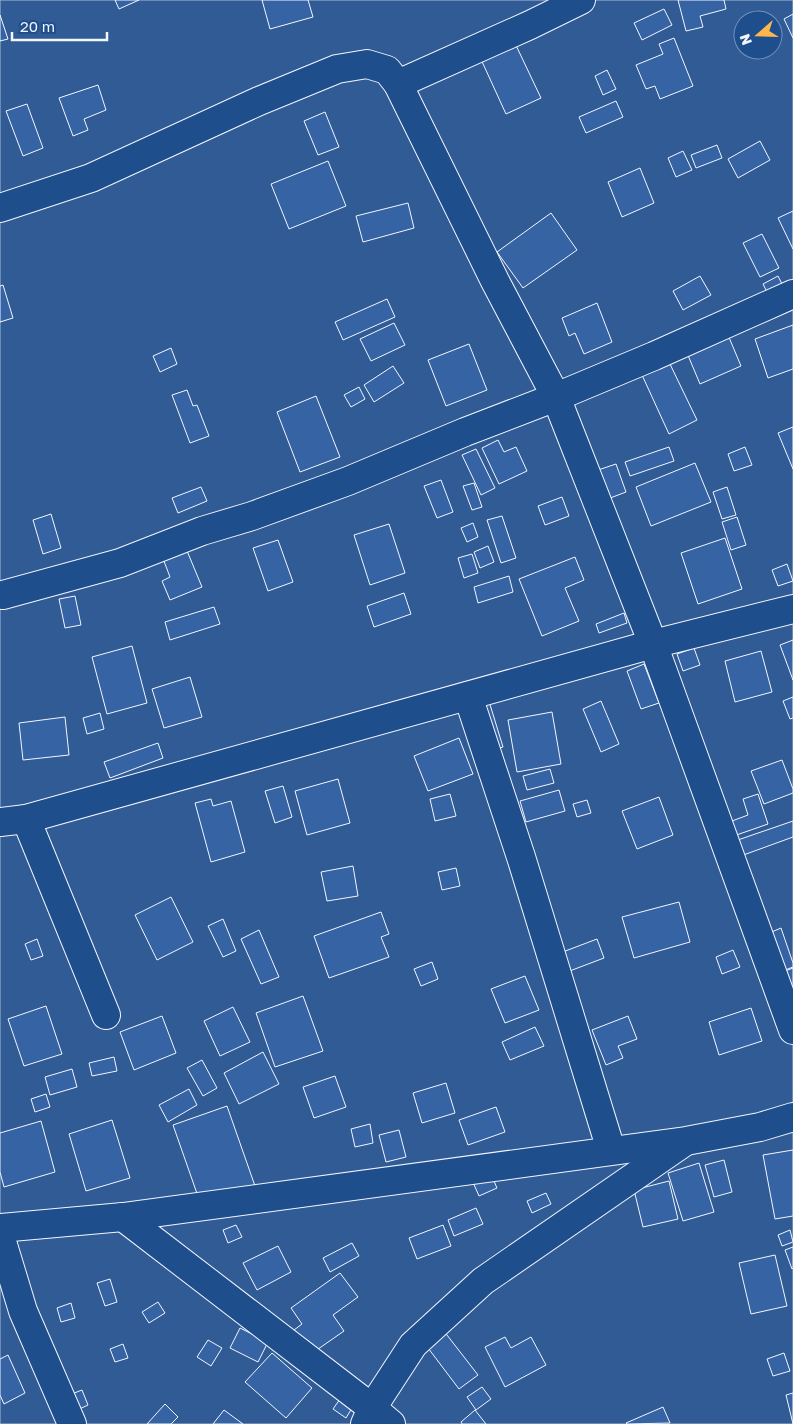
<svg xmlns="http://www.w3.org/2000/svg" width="793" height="1424" font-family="'Golos Text',sans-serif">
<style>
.built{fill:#305b95;stroke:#a8bbd7;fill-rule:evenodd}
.building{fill:#3563a3;stroke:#f2f6ff}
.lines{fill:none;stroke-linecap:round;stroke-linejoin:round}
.minor-casing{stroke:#f2f6ff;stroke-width:30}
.minor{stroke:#1f4e8c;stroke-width:28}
</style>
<rect width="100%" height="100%" fill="#1f4e8c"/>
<!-- built -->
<path class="built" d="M0,0H793V1424H0ZM743,20H773V50H743Z"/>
<!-- building -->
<g class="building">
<path d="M115,0H139L119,9Z"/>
<path d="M262,0H308L313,17L270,29Z"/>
<path d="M678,0H724L726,9L700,16L703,27L686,31Z"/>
<path d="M664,9L672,25L642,40L634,23Z"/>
<path d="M793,14V38L784,19Z"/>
<path d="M0,15L8,39L0,41Z"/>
<path d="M674,38L693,86L660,99L655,86L646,89L636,65L663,54L659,44Z"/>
<path d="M513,39L541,98L506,114L479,55Z"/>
<path d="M607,70L616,89L603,95L595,76Z"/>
<path d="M98,85L106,110L84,119L88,130L73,136L59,98Z"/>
<path d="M616,101L623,117L586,133L579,117Z"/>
<path d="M27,104L43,148L23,156L6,111Z"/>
<path d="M325,112L339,147L318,155L304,121Z"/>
<path d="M760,141L770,160L738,178L728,159Z"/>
<path d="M717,145L722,158L696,168L691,155Z"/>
<path d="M683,151L692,170L676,177L668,158Z"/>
<path d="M328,161L346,206L289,229L271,184Z"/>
<path d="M640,168L654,203L622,217L608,182Z"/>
<path d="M408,203L414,228L363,242L356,216Z"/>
<path d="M793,211V249L778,218Z"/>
<path d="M551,213L577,250L523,288L497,252Z"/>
<path d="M762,234L779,268L760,277L743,243Z"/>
<path d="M700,276L711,295L683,310L673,291Z"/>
<path d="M778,276L785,290L770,298L763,284Z"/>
<path d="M3,285L13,318L0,322V286Z"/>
<path d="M387,299L395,317L343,340L335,322Z"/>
<path d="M597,303L612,342L584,354L575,333L569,336L562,318Z"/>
<path d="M394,323L405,345L371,361L360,339Z"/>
<path d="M793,325V369L768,378L755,339Z"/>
<path d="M728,335L741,366L700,384L687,353Z"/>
<path d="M469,344L487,390L446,406L428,360Z"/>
<path d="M171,348L177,364L160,372L153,356Z"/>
<path d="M669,362L697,420L669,434L642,375Z"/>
<path d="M393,366L404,383L374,402L364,385Z"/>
<path d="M359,387L365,399L351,407L344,395Z"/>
<path d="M187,390L193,406L197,405L209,436L190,443L172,395Z"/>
<path d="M316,396L340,457L300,472L277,412Z"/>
<path d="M793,427V469L778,433Z"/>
<path d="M498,440L504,452L516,447L527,471L499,484L482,448Z"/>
<path d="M669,447L674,461L630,476L625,462Z"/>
<path d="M745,447L752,465L734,471L728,454Z"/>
<path d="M476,449L495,488L481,495L462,455Z"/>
<path d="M695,463L711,502L651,526L636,487Z"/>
<path d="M616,464L626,492L605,500L595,471Z"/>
<path d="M441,480L453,512L437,518L424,486Z"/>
<path d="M474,483L482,507L472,510L463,486Z"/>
<path d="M201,487L207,501L178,513L172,498Z"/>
<path d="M727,487L736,515L722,519L713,492Z"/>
<path d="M562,497L569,516L545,525L538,506Z"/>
<path d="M51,514L61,548L43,554L33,520Z"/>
<path d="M502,516L516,558L501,563L487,520Z"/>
<path d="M737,517L746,545L731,550L722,522Z"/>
<path d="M473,523L478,537L467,542L461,528Z"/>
<path d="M389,524L405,573L370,585L354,535Z"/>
<path d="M725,538L742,589L698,604L681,553Z"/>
<path d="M278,540L293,582L268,591L253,548Z"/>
<path d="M185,546L202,587L170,600L162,581L170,577L162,556Z"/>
<path d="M488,546L494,562L480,568L474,552Z"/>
<path d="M472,554L478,573L464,578L458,558Z"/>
<path d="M575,557L584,580L565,588L579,621L542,636L519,579Z"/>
<path d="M787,564L793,581L778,586L772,570Z"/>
<path d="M509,576L513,592L478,603L474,587Z"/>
<path d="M404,593L411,614L374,627L367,606Z"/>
<path d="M75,596L81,625L65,628L59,599Z"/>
<path d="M214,607L220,624L170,640L165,622Z"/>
<path d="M624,613L627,623L599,633L596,624Z"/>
<path d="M793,640V680L780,645Z"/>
<path d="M132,646L147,703L107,714L92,657Z"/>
<path d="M694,648L700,665L683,671L677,654Z"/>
<path d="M761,651L772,692L735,702L725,661Z"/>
<path d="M644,664L659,703L641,709L627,671Z"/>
<path d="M190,677L202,717L164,728L152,689Z"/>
<path d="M793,697V718L790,719L783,701Z"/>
<path d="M488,698L503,747L490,751L475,702Z"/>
<path d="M601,701L619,744L601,752L583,709Z"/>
<path d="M552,712L561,764L517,772L508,720Z"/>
<path d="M100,713L104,729L87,734L83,718Z"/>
<path d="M65,717L69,755L23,760L19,723Z"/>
<path d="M459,738L473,774L428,791L414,756Z"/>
<path d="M158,743L163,758L110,778L104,762Z"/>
<path d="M782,760L793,789V793L764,804L751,771Z"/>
<path d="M550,769L554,783L527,790L523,776Z"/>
<path d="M338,779L350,823L307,835L295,791Z"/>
<path d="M283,786L292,817L275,823L265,791Z"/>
<path d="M559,790L565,811L526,822L520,801Z"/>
<path d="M450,794L456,816L435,821L430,799Z"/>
<path d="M758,794L768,824L728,838L724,824L748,815L743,799Z"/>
<path d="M659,797L673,835L637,849L622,811Z"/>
<path d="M211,799L213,806L231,801L245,852L211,862L195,803Z"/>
<path d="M587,800L591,813L577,817L573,804Z"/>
<path d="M793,821V837L738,857L732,842Z"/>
<path d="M353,866L358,896L327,901L321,872Z"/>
<path d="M456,868L460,886L442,890L438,872Z"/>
<path d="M171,897L193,942L157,960L135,915Z"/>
<path d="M679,902L690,942L634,958L622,917Z"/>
<path d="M381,912L389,934L381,937L389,957L329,978L314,936Z"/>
<path d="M223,919L236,951L223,957L208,926Z"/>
<path d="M781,928L793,963V967L780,972L767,934Z"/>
<path d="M259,930L279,977L261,984L241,939Z"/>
<path d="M37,939L43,956L31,960L25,944Z"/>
<path d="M597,939L604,958L567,972L560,953Z"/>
<path d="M733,950L740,967L722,974L716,957Z"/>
<path d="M432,962L438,979L421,986L414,969Z"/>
<path d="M793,968V1005L780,973Z"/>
<path d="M525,976L539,1010L505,1023L491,989Z"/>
<path d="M303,996L323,1051L275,1067L256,1013Z"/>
<path d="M46,1006L62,1054L24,1066L8,1019Z"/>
<path d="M233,1007L250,1042L220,1056L204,1021Z"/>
<path d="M751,1008L762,1041L719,1055L709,1022Z"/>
<path d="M162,1016L176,1053L134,1070L120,1032Z"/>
<path d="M628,1016L637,1039L618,1046L623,1058L606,1065L592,1030Z"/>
<path d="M535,1027L544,1046L510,1060L502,1042Z"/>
<path d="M263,1052L279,1084L239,1104L224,1073Z"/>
<path d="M114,1057L117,1071L92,1076L89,1063Z"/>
<path d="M202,1060L217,1088L203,1096L187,1068Z"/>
<path d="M72,1069L77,1087L50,1095L45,1077Z"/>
<path d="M335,1076L346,1107L314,1118L303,1087Z"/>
<path d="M446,1083L455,1113L422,1123L413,1093Z"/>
<path d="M189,1089L197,1105L168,1122L159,1105Z"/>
<path d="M46,1094L50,1107L35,1112L31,1099Z"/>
<path d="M227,1106L255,1186L201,1205L173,1125Z"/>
<path d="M496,1107L505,1132L468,1145L459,1120Z"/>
<path d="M112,1120L130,1178L86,1191L69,1134Z"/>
<path d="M41,1121L55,1172L4,1187L0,1172V1133Z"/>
<path d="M370,1124L373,1143L355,1147L351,1129Z"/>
<path d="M399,1130L406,1157L386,1162L379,1135Z"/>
<path d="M793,1150V1216L775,1219L763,1155Z"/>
<path d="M724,1160L732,1192L714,1197L705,1165Z"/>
<path d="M699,1163L714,1212L683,1221L668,1173Z"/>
<path d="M490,1172L497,1188L479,1196L472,1180Z"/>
<path d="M669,1181L678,1219L643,1227L634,1190Z"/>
<path d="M546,1193L551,1204L532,1213L527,1201Z"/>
<path d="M476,1208L483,1224L454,1236L448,1220Z"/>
<path d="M236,1225L242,1237L228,1243L223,1230Z"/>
<path d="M443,1225L451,1246L417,1259L409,1238Z"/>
<path d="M790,1230L793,1242L782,1246L778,1235Z"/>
<path d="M352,1243L359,1256L330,1272L323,1258Z"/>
<path d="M278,1246L291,1272L257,1290L243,1263Z"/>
<path d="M793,1247V1268L792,1269L785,1250Z"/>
<path d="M775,1255L787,1306L751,1314L739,1263Z"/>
<path d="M340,1273L358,1297L333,1315L344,1331L311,1354L294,1330L302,1324L291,1308Z"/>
<path d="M110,1279L117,1302L105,1306L97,1283Z"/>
<path d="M158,1302L165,1313L149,1323L142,1312Z"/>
<path d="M71,1303L75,1318L61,1322L57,1308Z"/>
<path d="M440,1326L478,1375L459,1389L422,1340Z"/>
<path d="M240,1328L268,1342L258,1362L230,1348Z"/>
<path d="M505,1337L511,1348L531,1337L546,1365L505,1387L485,1347Z"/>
<path d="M208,1340L222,1348L211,1366L197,1357Z"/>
<path d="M123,1344L128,1358L115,1362L110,1349Z"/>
<path d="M272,1353L312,1388L286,1418L245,1382Z"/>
<path d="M784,1353L790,1371L773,1376L767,1359Z"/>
<path d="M8,1355L25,1393L4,1404L0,1395V1359Z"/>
<path d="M482,1387L491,1399L476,1410L467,1397Z"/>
<path d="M82,1390L88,1405L71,1413L64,1397Z"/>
<path d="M793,1393V1424L786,1395Z"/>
<path d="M340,1399L352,1408L346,1418L333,1409Z"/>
<path d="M165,1404L178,1417L171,1424H147Z"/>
<path d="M663,1407L670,1423L627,1424L626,1423Z"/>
<path d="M224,1410L243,1424H213Z"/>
<path d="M475,1410L486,1424H462L461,1422Z"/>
</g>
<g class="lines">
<!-- minor casing -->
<g class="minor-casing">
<g id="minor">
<path d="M398,84L530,25L581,0"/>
<path d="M0,208L91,178L259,101L337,69L367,64L387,70L398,84L495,281L556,397L653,644L793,1030"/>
<path d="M3,595L120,563L202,531L252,516L348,481L465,432L556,397L654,356L793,294"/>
<path d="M468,696L521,857L611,1150"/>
<path d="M26,819L106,1015"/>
<path d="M0,822L26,819L653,644L793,609"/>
<path d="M123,1217L372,1408L391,1424"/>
<path d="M0,1228L123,1217L686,1141L760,1127L793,1117"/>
<path d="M0,1235L23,1311L72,1424"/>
<path d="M365,1424L372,1408L413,1345L483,1281L683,1143"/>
</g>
</g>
<!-- minor -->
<use href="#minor" class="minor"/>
</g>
<!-- north arrow -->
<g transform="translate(758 35) rotate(250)"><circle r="24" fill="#1f4e8c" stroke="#7391ba"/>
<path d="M0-4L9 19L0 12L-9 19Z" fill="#ffb74d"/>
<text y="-8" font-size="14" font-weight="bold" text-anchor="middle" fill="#f2f6ff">N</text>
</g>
<!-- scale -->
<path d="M12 32v8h95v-8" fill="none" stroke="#f2f6ff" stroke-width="2.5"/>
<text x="20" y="32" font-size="15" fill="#f2f6ff" stroke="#1f4e8c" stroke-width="4" paint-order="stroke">20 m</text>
</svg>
